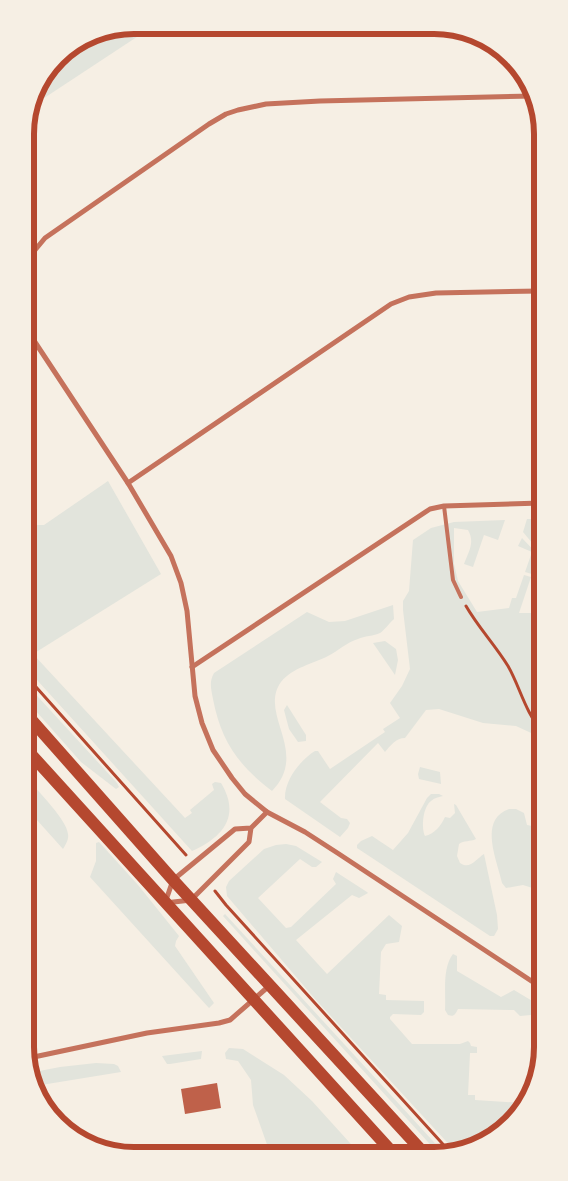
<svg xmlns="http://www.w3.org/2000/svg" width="568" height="1181" font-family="'Times New Roman',serif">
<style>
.green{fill:#e2e4dc}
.building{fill:#bf614a}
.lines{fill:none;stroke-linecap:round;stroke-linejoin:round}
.path{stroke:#b5482f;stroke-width:3}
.service{stroke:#c5725c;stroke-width:4}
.minor{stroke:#c5725c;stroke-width:5}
.primary{stroke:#b5482f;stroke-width:12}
.rim{fill:none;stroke:#b5482f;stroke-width:6}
</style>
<rect width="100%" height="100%" fill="#f6efe4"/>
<!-- green -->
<g class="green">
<path d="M134,25H155L29,108L36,85L62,52L92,33Z"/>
<path d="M108,481L161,574L33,654L185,818L192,813L190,810L214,790L212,784L215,782L221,783C241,816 223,837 192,851L28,670L27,525H44Z"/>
<path d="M527,519H541V546L533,544L523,532Z"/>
<path d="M505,520L498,540L484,535L473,567L464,564C469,551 475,542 468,530L454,528V564L458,581L477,612L509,608L512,598H516L524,575L531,577L519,613H541L542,738L516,726L483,723L439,709L426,710L405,738C396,738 390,746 385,752L378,743L320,802L341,818L347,819L350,823L348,828L340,837L285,799C284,781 300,760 315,751H318L330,769L385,732L383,729L400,718L390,703L402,686L410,669L403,610V601L409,591L413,540L431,528L454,522Z"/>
<path d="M522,538L541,558V564L537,565L532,574L525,572L532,552L518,546Z"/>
<path d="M393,605L394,619C389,623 385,630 380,633C374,636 364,636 358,639C347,642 338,651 328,656C313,664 293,667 281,682C258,714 310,752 272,791C238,765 221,741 213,699C211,688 209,682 214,673L307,612L329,622L345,621Z"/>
<path d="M385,641L396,649L398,660L395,675L373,643Z"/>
<path d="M28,686L117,783L119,787L116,789L81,762L28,702Z"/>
<path d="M287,705L306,735V741L298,742L289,729L284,710Z"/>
<path d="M420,767L440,772L441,784L419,779L418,774Z"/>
<path d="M28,780C38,791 67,820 68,834C69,839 66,844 63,849L28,810Z"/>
<path d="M431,794H439L443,796C439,797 434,798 431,801C423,807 421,827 425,836C434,834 441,826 445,817L450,818L455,813L454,804L456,805L476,839C470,842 464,840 459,844L457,856L460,863C470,870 476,859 484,854L497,915L498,929L494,936H490L357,848V845L361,841L372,836L393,850L408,833L427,798Z"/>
<path d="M509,809H516L524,813L527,825L542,828V891L523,885L506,888L502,883C497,860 478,820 509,809Z"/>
<path d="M99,842L138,885L179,936L176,941L175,946L214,1003L209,1008L90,877L96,861V843Z"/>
<path d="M286,844L296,846L322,862L316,867H312L300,859L258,898L286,928L291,927L336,884L333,879L336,872L367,892L368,893L359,898L352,895L296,940L327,974L389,915L402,926L399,942L386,944L381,952L379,994L386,995V1000L424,1001V1012L421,1015L393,1014L390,1017V1019L412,1044H460L468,1041L470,1043L471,1046L477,1047V1053H470L468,1095H475V1100L522,1103L516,1119L463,1152H456L315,999L227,896L226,887L229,881L264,849L276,845Z"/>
<path d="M225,914L443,1152H437L223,916Z"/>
<path d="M453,954L457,956V971L501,997L514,990L539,1005V1010L531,1015L520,1016L514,1010L458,1009C455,1015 454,1017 448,1015L445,1010C446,993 442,968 453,954Z"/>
<path d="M229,1048L243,1049L284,1075L312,1101L359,1153H270L253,1105L251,1080L238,1061L226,1059L225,1053Z"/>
<path d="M202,1051L201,1059L170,1064H167L162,1056Z"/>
<path d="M96,1063L114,1064L118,1066L121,1072L35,1086L29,1076V1073L60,1067Z"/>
</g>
<!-- building -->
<path class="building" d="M217,1083L221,1108L185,1114L181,1089Z"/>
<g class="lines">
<!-- path -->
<g class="path">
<path d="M466,606C478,627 495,645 508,666C520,687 525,712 542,731"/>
<path d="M28,678L186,855"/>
<path d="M215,891L226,905L450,1152"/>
</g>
<!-- service -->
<path class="service" d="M444,506L453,580L461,597"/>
<!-- minor -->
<g class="minor">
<path d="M26,266L35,250L45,238L209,124L226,114L238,110L266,104L320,101L533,96"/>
<path d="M27,330L128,483L171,556L181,583L187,611L195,696L202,723L213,750L232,778L245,794L267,812L305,832L339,854L542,988"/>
<path d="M128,483L391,304L409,297L436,293L540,291"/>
<path d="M192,667L430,509L444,506L541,503"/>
<path d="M251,828L235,829L173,880L165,903L191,900L249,842L251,828L267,812"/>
<path d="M29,1058L147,1033L219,1023L230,1020L269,986"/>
</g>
<!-- primary -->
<g class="primary">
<path d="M28,716L173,880L423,1152"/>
<path d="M28,751L393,1153"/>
</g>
</g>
<!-- crop -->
<path d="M0 0H568V1181H0ZM134 34H434A100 100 0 0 1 534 134V1047A100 100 0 0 1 434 1147H134A100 100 0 0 1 34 1047V134A100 100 0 0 1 134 34Z" fill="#f6efe4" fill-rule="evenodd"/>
<path class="rim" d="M134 34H434A100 100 0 0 1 534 134V1047A100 100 0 0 1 434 1147H134A100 100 0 0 1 34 1047V134A100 100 0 0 1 134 34Z"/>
</svg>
